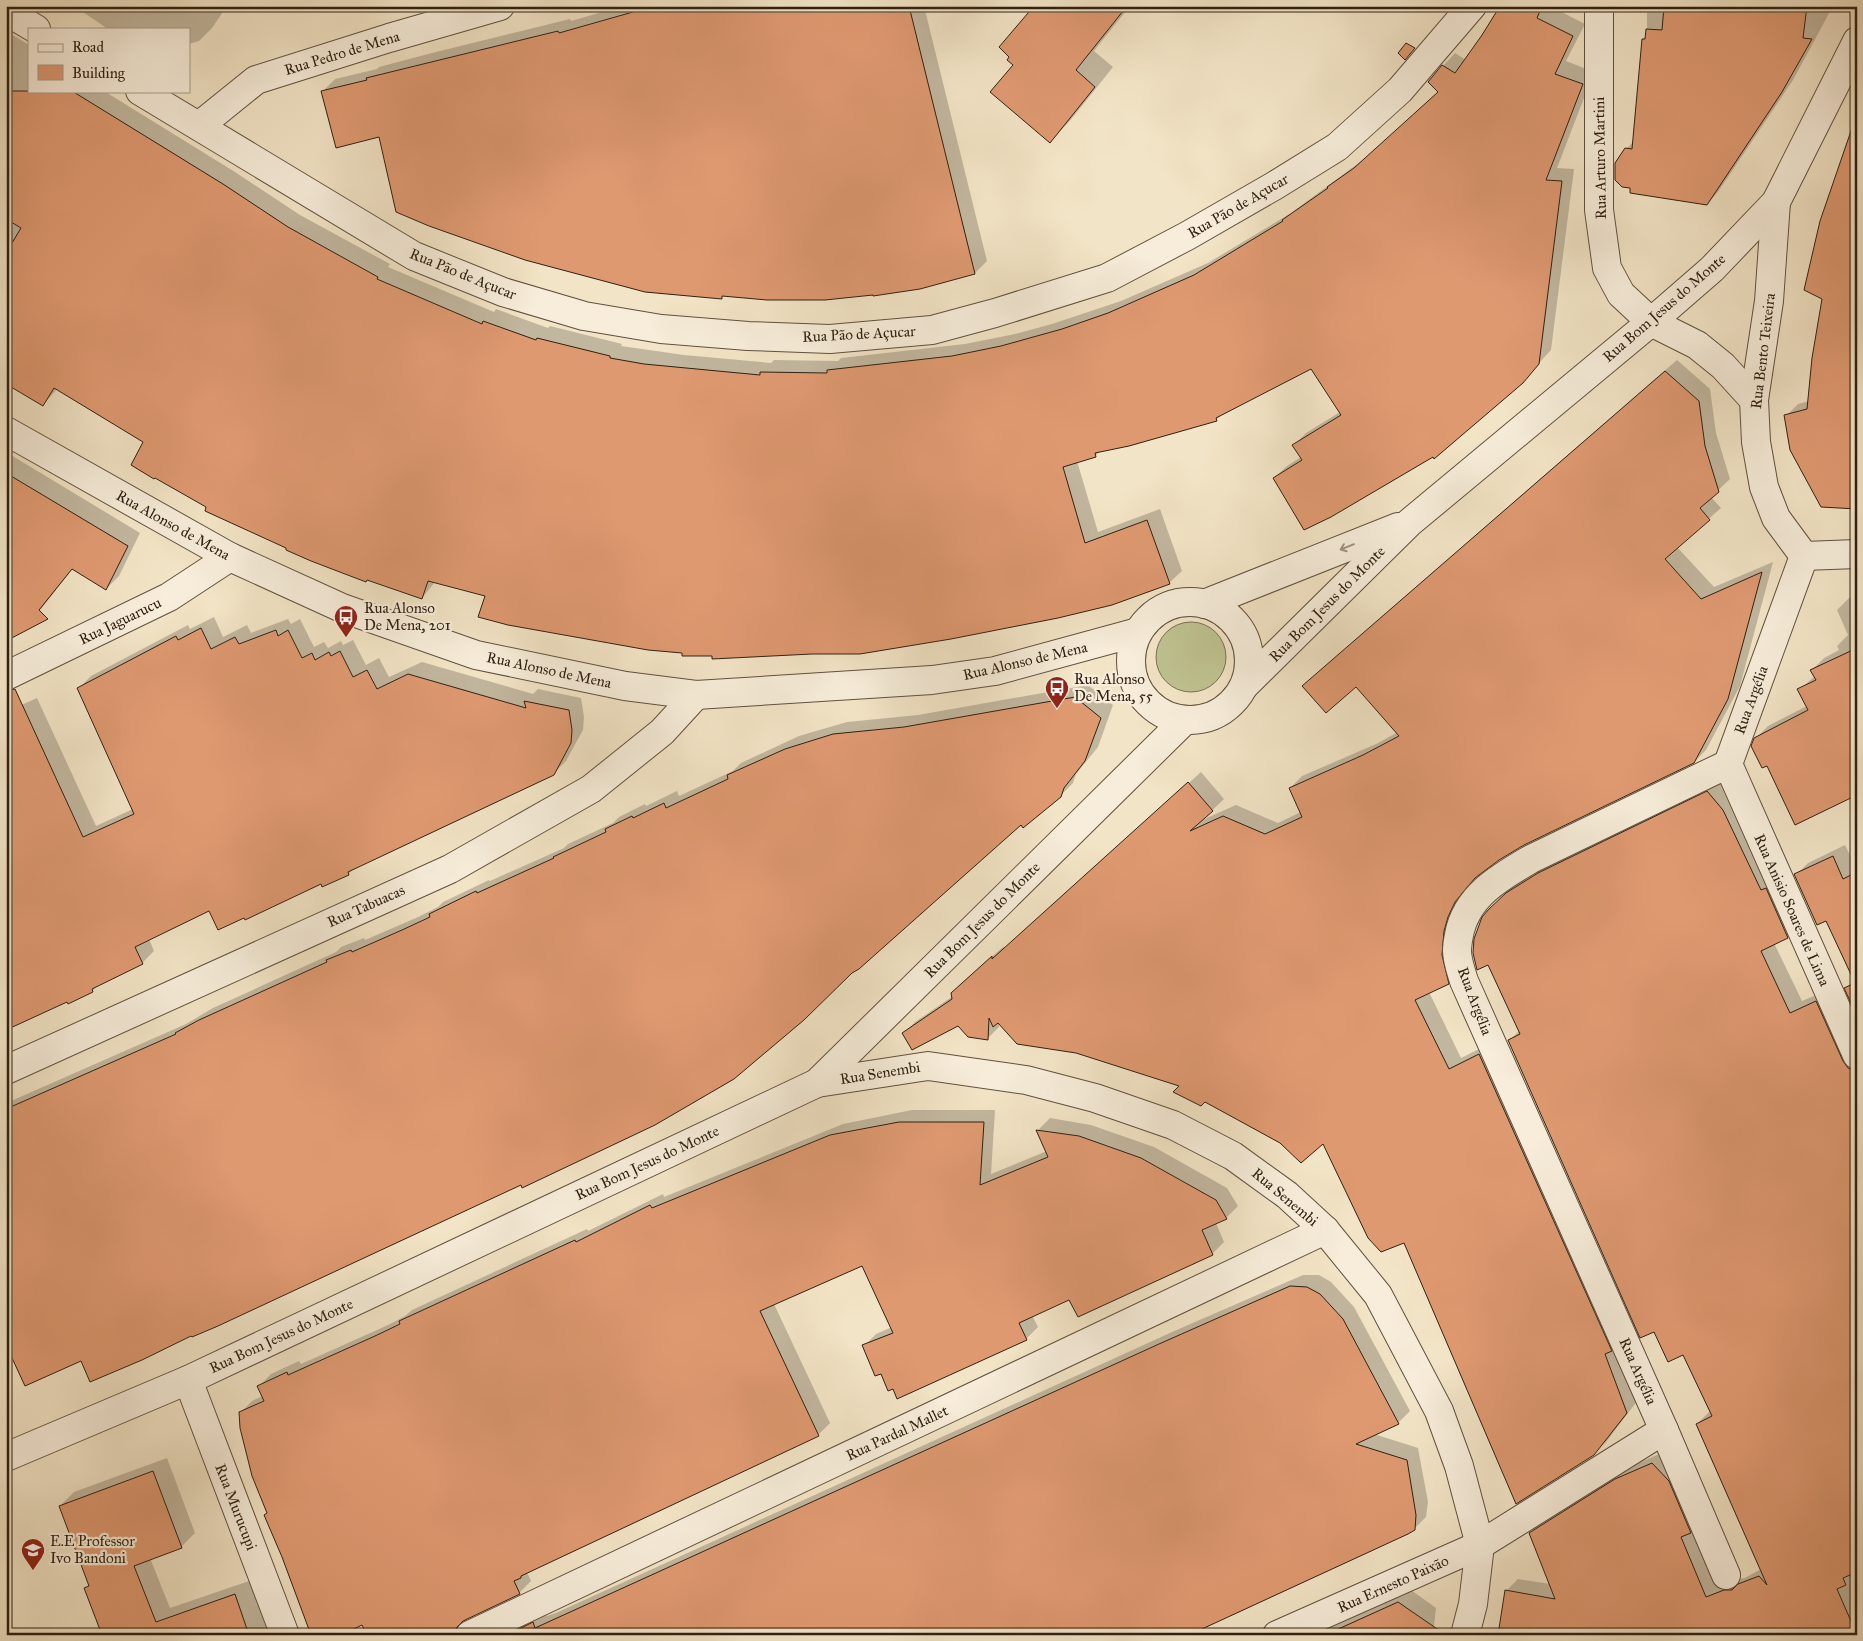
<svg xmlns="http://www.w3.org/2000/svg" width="1863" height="1641" font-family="'IM FELL Great Primer',serif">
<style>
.green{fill:#bfc291;stroke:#777152}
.shadow{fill:#0003}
.building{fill:#df9971;stroke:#2f2012}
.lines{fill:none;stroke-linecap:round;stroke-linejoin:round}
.minor-casing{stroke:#60513f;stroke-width:30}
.minor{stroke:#f7edda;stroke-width:28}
.oneway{stroke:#9d9180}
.labels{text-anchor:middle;stroke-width:4.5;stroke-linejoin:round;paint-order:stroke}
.street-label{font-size:15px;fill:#2f2012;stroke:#f7edda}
.poi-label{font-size:15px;fill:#2f2012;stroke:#f7edda;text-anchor:start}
</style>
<rect width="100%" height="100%" fill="#f2e4c6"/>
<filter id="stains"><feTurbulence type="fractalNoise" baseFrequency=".004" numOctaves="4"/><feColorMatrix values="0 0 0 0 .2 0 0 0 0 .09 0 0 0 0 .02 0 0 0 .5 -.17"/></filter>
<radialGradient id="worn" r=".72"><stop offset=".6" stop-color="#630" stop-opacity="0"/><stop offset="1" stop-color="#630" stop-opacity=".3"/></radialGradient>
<!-- green -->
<circle class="green" cx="1191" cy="657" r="35"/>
<!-- shadow -->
<g class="shadow">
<path d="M74,6H227L212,28L199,41L189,44V29H108Z"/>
<path d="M623,6H924L987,261L975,273L874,293L724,295L722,297L380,136L323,91L335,79L377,69L379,67L428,54L570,19L571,21Z"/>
<path d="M1021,6H1130L1094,51L1113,67L1069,122L1050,141L1014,65L1029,14Z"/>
<path d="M1503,6H1550L1585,24L1566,61L1594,72L1557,168L1574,169L1551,350L1522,382L1433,455L1274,478L1287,466L1301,457L1294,445L1306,433L1340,412L1311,367L1223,413L1217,419L1129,445L1101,450L1095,456L1077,461L1098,532L1160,509L1182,571L1169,583L714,655L684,652L486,595L435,582L422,598L288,547L208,507L145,441L58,388L43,405L6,383V31L29,45V91H104L235,172L300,215L390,264L388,267L494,312L496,309L548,328L550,326L622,344L621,346L684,355L771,363L774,360L838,361L841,358L965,344L1015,334L1052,324L1121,301L1208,263L1291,213L1368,156L1439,91L1443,66L1455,53L1466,60Z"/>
<path d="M1647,6H1833L1793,80L1718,192L1707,204L1626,149L1634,141L1643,39L1647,36Z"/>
<path d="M1857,123V508L1786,416L1798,404L1809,401L1847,146Z"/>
<path d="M1677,360L1710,389L1716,433L1730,479L1711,497L1721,508L1677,547L1714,587L1773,562L1740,686L1706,750L1694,762L1524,844L1498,859L1480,873L1466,889L1459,904L1460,971L1448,983L1429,992L1461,1058L1491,1043L1638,1400L1606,1442L1593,1454L1404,1241L1323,1142H1281L1181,1086L1000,1023L999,1027L987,1039L958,1025L904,1033L915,1022L953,996L964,981L1004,946L1003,950L1201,772L1224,799L1202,820L1236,805L1278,823L1301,812L1290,788L1302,776L1376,744L1398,732L1356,685L1316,674Z"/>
<path d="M6,452L140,533L119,576L106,589L73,568L42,608L28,622L6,639Z"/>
<path d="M1857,595V794L1755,739L1768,726L1807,706L1799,690L1815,676L1812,670L1824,658L1839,650L1837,646L1848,635L1837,610L1849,598Z"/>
<path d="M214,617L223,637L247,625L251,633L288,619L291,624L300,619L314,647L324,642L328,648L341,641L343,645L353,640L366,665L379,658L389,677L422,662L533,694L538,689L581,698L584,717L583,730L566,761L553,774L355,868L348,874L322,883L245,916L210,909L149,939L154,951L142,963L98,985L92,991L6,712L37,698L96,826L133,809L79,688L91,676L188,625L190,629Z"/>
<path d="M1088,685L1113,705L1098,747L1076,774L1073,783L1060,796L1021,823L192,1334L81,1359L6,1342V1105L11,1101L186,1024L213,1008L336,952L341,947L364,938L365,940L416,918L438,907L443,902L489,880L490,881L564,848L568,844L613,823L619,817L645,804L646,806L677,791L679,796L733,771L741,763L799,736L847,722L918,715Z"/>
<path d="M1720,780L1735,798L1800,925L1787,937L1774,943L1802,1001L1828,990L1857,1052V1572L1850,1579L1857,1595V1635H1499L1506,1591L1518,1579L1550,1584L1530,1533L1542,1521L1629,1467L1664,1452L1737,1579L1745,1578L1761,1569L1697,1424L1710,1411L1683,1354L1509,1041L1519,1031L1497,902L1510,889L1541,867Z"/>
<path d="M1845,845L1856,867H1857V1013L1846,988L1855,979L1827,919L1796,875L1808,863Z"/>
<path d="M912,1110H995L991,1174L1047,1151L1038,1130L1050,1118L1091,1125L1154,1147L1227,1188L1238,1206L1226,1218L1216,1223L1224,1242L1212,1254L1070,1299L1032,1315L1038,1327L1026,1339L894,1387L864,1346L876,1334L892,1327L863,1264L774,1304L830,1423L818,1435L527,1572L531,1581L519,1593L467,1618L466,1621L467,1629L472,1635H419L365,1622L268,1512L240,1413L252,1401L263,1396L259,1386L271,1374L299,1361L301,1364L388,1325L405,1316L412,1310L587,1229L588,1231L663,1194L664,1197L843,1124Z"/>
<path d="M1303,1275H1319L1331,1282L1354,1307L1410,1411L1398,1423L1374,1434L1418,1448L1428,1502L1426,1517L1414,1529L1186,1635H496L545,1611L547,1616L556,1613L1172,1332Z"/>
<path d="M167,1458L195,1533L181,1547L150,1558L170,1608L249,1581L269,1635H103L85,1589L89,1585L60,1506L74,1492Z"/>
<path d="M1411,1590L1436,1608L1433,1635H1314Z"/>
</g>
<!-- building -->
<g class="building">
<path d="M654,6H909L975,274L920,289L873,296V295L825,300H767L722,296V299L645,292L525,260L429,226L396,212L379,137L336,148L321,91L367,80L366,78L415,66L558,31L559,33Z"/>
<path d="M1034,6H1127L1076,70L1095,87L1050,143L990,92L1013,65L1007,60L1009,57L999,47Z"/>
<path d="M1500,6H1542L1537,18L1573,36L1555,74L1583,84L1546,180L1562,181L1539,364L1523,383L1434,459L1433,457L1331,517L1304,530L1273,478L1302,460L1292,445L1341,415L1311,369L1216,418L1217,421L1129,446L1095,453L1096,457L1063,467L1085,543L1147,520L1170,584L1112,605L1058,618L951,639L860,654H812L712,659V656H682V653L648,650L508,625L478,617L485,596L428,581L422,599L367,580L366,582L311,561L286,550V548L205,511L206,507L155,478L154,479L131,465L143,442L54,388L43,406L6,384V253L21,228L6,219V91H72L223,184L288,227L378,277L377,279L482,324L483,321L536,340L537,338L610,356V358L644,364L760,375V372L827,373V370L952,356L1001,346L1062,329L1108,313L1194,275L1283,221L1282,220L1328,188L1327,187L1354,168L1438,92L1428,82L1442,65L1455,73L1482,35Z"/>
<path d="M1664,6H1807L1803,38L1812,39L1782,92L1707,205L1630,193V188L1622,187L1615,180V163L1625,148L1632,149L1642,39H1645L1646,29L1662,30Z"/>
<path d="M1406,43L1415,48L1405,60L1398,53Z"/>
<path d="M1852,128L1857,129V509L1821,507L1790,450L1784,415L1807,409L1812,358L1822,299L1804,290L1820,221Z"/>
<path d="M1665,371L1699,401L1705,446L1719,492L1700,508L1710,520L1665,559L1701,599L1762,572L1728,699L1694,763L1524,845L1499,860L1475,878L1455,902L1448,917L1444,931L1442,955L1449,984L1415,1000L1449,1069L1479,1054L1612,1351L1605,1354L1627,1413L1594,1455L1516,1504L1404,1243L1381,1252L1368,1238L1323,1144L1301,1163L1280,1143L1205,1102L1201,1106L1173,1092L1179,1086L1076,1053L1017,1044L998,1023L993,1027L989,1018L988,1040L968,1037L958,1026L912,1050L902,1033L952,999L951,993L992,956V959L1188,782L1213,811L1190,831L1223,816L1265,834L1302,817L1289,788L1363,755L1399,736L1356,687L1326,713L1302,686Z"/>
<path d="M6,473L128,546L106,590L72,569L39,610L48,619L6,641Z"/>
<path d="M201,628L211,649L235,637L239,644L276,630L278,636L288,630L302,658L312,653L315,660L329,652L331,656L340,651L353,677L367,670L377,689L408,674L526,708L524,701L569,710L572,730L571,743L554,775L348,872L349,875L322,887L321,884L245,920L244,918L218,930L209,911L135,947L143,964L92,989L93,992L68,1004L67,1002L6,1030V691L15,689L83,837L134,814L77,688L176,636L178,640Z"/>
<path d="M1857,648V795L1795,825L1767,766L1762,768L1751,746L1754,738L1808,710L1797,689L1816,680L1810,670Z"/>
<path d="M1075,697L1101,718L1085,761L1064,788L1061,797L1023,828L1021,825L859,969L852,973L804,1020L734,1079L655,1125L522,1188L521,1185L394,1244L218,1326L192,1337L191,1336L142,1360L90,1382L81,1361L25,1386L6,1345V1109L176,1034L175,1033L199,1020L327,962L326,960L351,950L352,952L402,930L430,917L429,914L476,891L477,893L554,858L553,857L606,832L605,829L632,816L633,818L664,803L666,808L728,779L727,775L785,749L833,734L904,727Z"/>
<path d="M1707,791L1723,810L1761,890L1766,888L1788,938L1761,951L1790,1013L1816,1001L1843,1061L1848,1068L1857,1070V1572L1843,1578L1846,1585L1837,1589L1857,1635H1498L1505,1590L1555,1599L1529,1533L1615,1479L1652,1463L1669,1481L1691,1533L1681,1537L1706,1597L1724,1590H1732L1738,1584L1759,1576L1767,1585L1696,1424L1712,1416L1683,1355L1668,1362L1654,1332L1640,1338L1508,1040L1520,1034L1488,965L1477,970L1473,953L1474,939L1482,917L1489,909L1506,893L1538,873Z"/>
<path d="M1833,856L1843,879L1857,872V1016L1844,988L1855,983L1826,921L1817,925L1794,874Z"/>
<path d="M899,1122H984L980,1185L1048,1157L1036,1130L1079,1136L1141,1158L1216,1200L1227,1219L1202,1230L1213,1255L1078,1317L1069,1300L1019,1323L1027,1340L897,1399L893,1389L888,1391L881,1374L875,1376L862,1345L893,1333L862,1266L760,1311L819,1436L521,1576V1578L514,1581L520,1594L463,1621L457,1627L455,1635H367L362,1625L342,1635H311L282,1557L264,1515L267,1513L252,1476L240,1428L239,1412L264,1401L257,1386L287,1372L288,1375L375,1336L400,1324L399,1321L575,1240L576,1242L650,1205L652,1208L830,1135Z"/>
<path d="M1290,1286L1307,1287L1320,1294L1343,1319L1399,1424L1356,1444L1407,1460L1416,1515L1415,1530L1408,1534L1189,1635H507L533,1622L535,1628L1159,1344Z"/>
<path d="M153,1471L182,1548L134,1566L156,1622L235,1594L249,1635H102L84,1588L89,1586L59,1506Z"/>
<path d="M1398,1602L1446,1635H1325Z"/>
</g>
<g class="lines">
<!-- minor casing -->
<g class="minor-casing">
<g id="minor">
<path d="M1599,6V210L1607,268L1621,294L1651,322L1697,345L1723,366L1754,400"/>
<path d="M6,11L36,29"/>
<path d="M140,91L414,256L503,292L584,316L661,329L748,336L830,339L932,330L995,313L1107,278L1187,236L1274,186L1337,147L1400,90L1472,6"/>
<path d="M199,126L256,80L389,38L500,6"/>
<path d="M1776,202L1769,301L1754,400L1756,442L1764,487L1776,518L1804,556L1857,554"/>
<path d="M6,431L230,557L342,608L476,655L625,686L696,695L932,680L995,671L1138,632"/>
<circle cx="1190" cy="661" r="59"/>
<path d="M1204,604L1398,527"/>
<path d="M6,676L169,597L230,557"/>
<path d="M1245,685L1409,523L1651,322L1712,269L1776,202L1857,41"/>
<path d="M1728,764L1857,1055"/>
<path d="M6,1070L450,869L591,789L662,732L696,695"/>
<path d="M817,1083L928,1066L1026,1080L1095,1098L1173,1125L1233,1156L1287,1195L1325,1230L1378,1295L1439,1411L1459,1466L1480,1545L1473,1604L1465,1635"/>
<path d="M188,1380L285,1635"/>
<path d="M6,1457L188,1380L817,1083L1185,720"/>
<path d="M1726,1575L1664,1430L1464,981C1461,971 1457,960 1457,951C1457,946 1458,940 1459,935C1466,896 1500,877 1531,859L1728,764L1804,556"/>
<path d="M470,1635L1325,1230"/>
<path d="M1277,1635L1480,1545L1664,1430"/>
</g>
</g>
<!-- minor -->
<use href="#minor" class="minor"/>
</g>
<!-- one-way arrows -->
<defs><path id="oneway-shaft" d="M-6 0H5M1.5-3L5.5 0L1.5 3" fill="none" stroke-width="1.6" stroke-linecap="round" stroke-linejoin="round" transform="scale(1.25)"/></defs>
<use class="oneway" href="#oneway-shaft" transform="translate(1347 547) rotate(158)"/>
<!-- icons -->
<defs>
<g id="bus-pin" transform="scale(1.25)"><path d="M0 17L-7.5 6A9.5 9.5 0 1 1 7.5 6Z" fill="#8f2418" stroke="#f7edda"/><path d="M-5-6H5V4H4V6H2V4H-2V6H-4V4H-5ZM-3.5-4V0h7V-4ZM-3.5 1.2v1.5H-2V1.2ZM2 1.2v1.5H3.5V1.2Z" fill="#fff"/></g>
<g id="school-pin" transform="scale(1.25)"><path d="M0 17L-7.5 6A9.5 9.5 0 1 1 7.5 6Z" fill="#8f2418" stroke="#f7edda"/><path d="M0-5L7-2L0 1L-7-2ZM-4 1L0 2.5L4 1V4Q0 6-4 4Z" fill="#fff"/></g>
</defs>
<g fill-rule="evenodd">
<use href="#bus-pin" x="346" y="617"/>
<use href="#bus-pin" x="1057" y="688"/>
<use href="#school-pin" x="33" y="1550"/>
</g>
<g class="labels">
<!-- street labels -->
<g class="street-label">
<text transform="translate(342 53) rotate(-17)" y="5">Rua Pedro de Mena</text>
<text transform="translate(1600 158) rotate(-91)" y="5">Rua Arturo Martini</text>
<text transform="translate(1238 206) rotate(-30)" y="5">Rua Pão de Açucar</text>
<text transform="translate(463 274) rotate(22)" y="5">Rua Pão de Açucar</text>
<text transform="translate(1664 308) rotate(-41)" y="5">Rua Bom Jesus do Monte</text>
<text transform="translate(859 334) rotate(-3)" y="5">Rua Pão de Açucar</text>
<text transform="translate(1763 351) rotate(-83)" y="5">Rua Bento Teixeira</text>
<text transform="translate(173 525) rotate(29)" y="5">Rua Alonso de Mena</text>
<text transform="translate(1327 604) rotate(-45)" y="5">Rua Bom Jesus do Monte</text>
<text transform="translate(120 621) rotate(-26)" y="5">Rua Jaguarucu</text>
<text transform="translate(1025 661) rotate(-13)" y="5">Rua Alonso de Mena</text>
<text transform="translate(549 670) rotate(12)" y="5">Rua Alonso de Mena</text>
<text transform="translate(1751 700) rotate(-70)" y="5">Rua Argélia</text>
<text transform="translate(366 906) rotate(-24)" y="5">Rua Tabuacas</text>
<text transform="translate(1792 910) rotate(66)" y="5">Rua Anisio Soares de Lima</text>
<text transform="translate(982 920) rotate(-45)" y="5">Rua Bom Jesus do Monte</text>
<text transform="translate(1475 1001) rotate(69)" y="5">Rua Argélia</text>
<text transform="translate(880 1073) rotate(-9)" y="5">Rua Senembi</text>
<text transform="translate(647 1163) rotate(-25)" y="5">Rua Bom Jesus do Monte</text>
<text transform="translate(1285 1197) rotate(40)" y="5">Rua Senembi</text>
<text transform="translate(281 1336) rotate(-25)" y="5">Rua Bom Jesus do Monte</text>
<text transform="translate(1638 1371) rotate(66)" y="5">Rua Argélia</text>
<text transform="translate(897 1433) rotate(-25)" y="5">Rua Pardal Mallet</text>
<text transform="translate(236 1507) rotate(69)" y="5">Rua Murucupi</text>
<text transform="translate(1393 1584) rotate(-24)" y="5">Rua Ernesto Paixão</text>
</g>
<!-- poi labels -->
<g class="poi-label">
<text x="364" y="613">Rua Alonso<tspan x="364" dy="17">De Mena, 201</tspan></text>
<text x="1074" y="684">Rua Alonso<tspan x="1074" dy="17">De Mena, 55</tspan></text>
<text x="50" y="1546">E.E Professor<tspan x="50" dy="17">Ivo Bandoni</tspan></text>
</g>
</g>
<!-- margin -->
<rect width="1863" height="1641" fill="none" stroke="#f2e4c6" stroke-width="25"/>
<rect x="8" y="8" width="1848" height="1626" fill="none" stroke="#2f2012" stroke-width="2.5"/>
<rect x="12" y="12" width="1838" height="1616" fill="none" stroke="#2f2012"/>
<!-- legend -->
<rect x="28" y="28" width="162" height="65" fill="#f7edda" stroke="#a79b8a"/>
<rect x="38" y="44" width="25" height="8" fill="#f7edda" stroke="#a79b8a"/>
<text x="72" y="52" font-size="15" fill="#2f2012">Road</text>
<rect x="38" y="65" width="25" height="15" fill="#df9971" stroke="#a79b8a"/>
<text x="72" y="78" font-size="15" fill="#2f2012">Building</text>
<rect width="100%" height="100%" filter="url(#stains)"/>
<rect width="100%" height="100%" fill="url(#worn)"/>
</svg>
